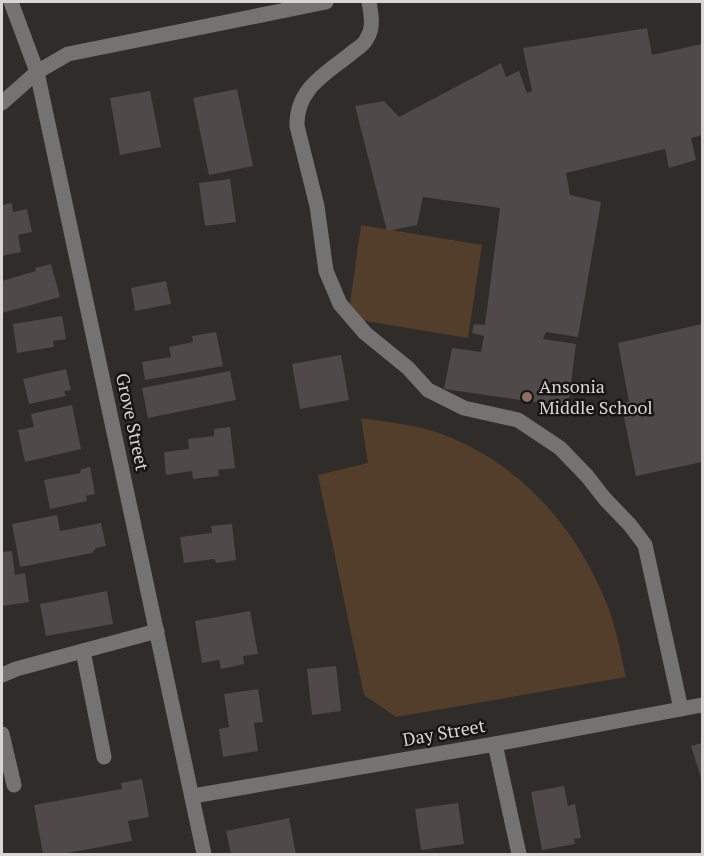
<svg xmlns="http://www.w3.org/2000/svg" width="704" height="856" font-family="'PT Serif',serif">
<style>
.green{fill:#533e2c}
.building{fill:#4f4949}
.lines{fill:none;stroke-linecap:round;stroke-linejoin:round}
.minor{stroke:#757372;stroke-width:15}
.education-dot{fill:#8d6e63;stroke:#171514;stroke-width:2}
.labels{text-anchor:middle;stroke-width:5;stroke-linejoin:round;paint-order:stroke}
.poi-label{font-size:18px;fill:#d8d5d3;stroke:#171514;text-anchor:start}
.street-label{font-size:18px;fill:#d8d5d3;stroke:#171514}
</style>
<rect width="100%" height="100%" fill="#302c29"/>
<!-- green -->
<g class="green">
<path d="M361,225L482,245L468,338L348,318Z"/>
<path d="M361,418C385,422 410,424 433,431C515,458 574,523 606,602C616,625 620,652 626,677L396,717L364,695L318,475L368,463Z"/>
</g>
<!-- building -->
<g class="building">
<path d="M647,28L652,55L702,44V135L691,138L696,160L669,168L665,149L566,173L570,195L601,202L578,337L546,332L543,339L576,344L568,407L444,389L452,348L481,352L484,336L472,333L474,324L485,325L500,208L423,197L417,225L387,231L355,106L384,101L399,117L501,63L506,77L519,71L527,93L532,91L523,48Z"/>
<path d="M237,89L253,166L209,175L193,98Z"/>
<path d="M150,91L161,147L120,155L110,98Z"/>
<path d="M230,179L236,222L205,226L199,183Z"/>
<path d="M12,203L13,212L27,209L32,232L18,235L21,252L2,256V205Z"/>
<path d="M51,264L60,297L2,313V281L36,271L35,268Z"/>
<path d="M166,281L171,304L135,311L131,288Z"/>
<path d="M62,316L66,339L53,341L54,347L17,353L13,324Z"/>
<path d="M702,324V462L636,476L621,403L629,402L618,343Z"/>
<path d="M216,332L223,366L145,380L142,362L171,357L169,347L193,342L192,336Z"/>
<path d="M341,355L349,400L300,409L292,364Z"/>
<path d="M66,369L71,390L64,391L66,396L29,404L23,379Z"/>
<path d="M230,371L236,400L148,418L142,388Z"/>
<path d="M72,405L81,449L25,462L18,430L34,427L31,414Z"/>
<path d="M230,427L235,468L218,470L219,476L193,479L192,471L166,475L164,452L189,449L188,439L214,436V429Z"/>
<path d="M90,467L95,494L86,496L87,501L50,509L44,480L80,473L81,469Z"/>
<path d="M57,515L60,531L101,523L106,546L96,548L92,553L20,567L12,524Z"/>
<path d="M232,524L236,560L217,563L214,559L184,563L180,537L212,533L211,526Z"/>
<path d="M12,551L15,575L25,573L29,602L2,606V552Z"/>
<path d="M107,591L113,624L46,636L40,604Z"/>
<path d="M250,611L258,654L243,656L244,664L221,669L219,660L202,663L195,621Z"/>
<path d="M336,666L341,711L312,715L307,669Z"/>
<path d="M258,689L263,722L254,723L258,751L223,757L219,729L229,727L224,694Z"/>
<path d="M702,743V781L691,746Z"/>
<path d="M142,779L149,817L128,821L132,841L62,854H43L34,805L122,789L121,783Z"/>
<path d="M564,786L568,806L575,804L581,838L574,839L575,844L542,850L531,792Z"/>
<path d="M458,803L464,844L421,850L415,809Z"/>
<path d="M289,818L296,854H231L226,831Z"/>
</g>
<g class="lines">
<!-- minor -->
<g class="minor">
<path d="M11,2L37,72L204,854"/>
<path d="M369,2C371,13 374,28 367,38C365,44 358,48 354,51C328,73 296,87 297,126L317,206L326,271L340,304L365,333L408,368L428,390L464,408L518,420L560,448L587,476L605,499L630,525L645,545L681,709"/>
<path d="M2,103L37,72L68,54L326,2"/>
<path d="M83,651L104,757"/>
<path d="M2,675L16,669L157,631"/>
<path d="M2,734L14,785"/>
<path d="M495,744L519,854"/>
<path d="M193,796L495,744L702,705"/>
</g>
</g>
<!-- markers -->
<circle class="education-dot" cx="527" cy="397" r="6"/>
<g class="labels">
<!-- poi labels -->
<g class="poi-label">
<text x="539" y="393">Ansonia<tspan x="539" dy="21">Middle School</tspan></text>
</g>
<!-- street labels -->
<g class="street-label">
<text transform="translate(132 422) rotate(78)" y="6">Grove Street</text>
<text transform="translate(444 733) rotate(-10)" y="6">Day Street</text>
</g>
</g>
<!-- border -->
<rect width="704" height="856" fill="none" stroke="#d8d5d3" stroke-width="6"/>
</svg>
